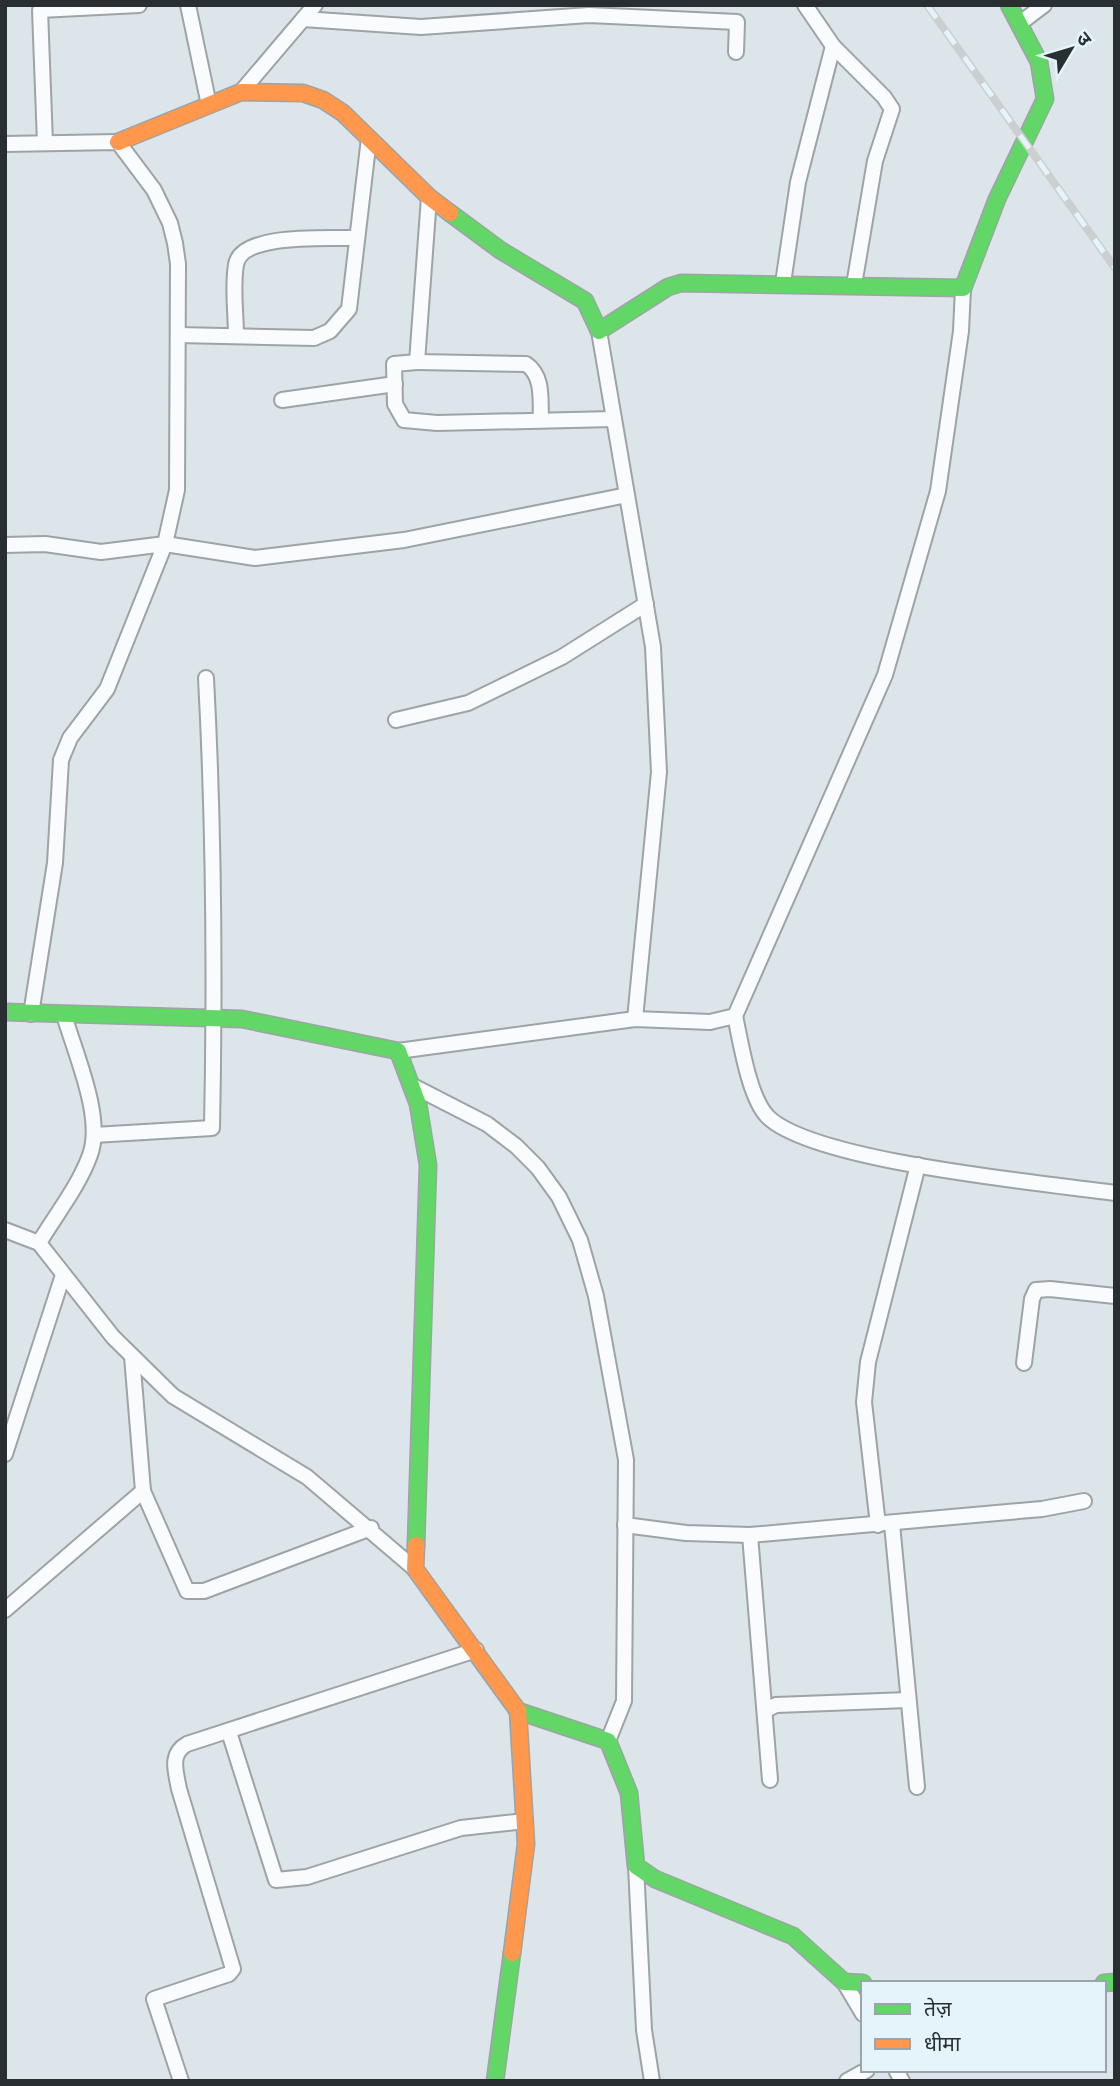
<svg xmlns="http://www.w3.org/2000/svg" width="1120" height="2086" font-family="Bitter,'Noto Sans Devanagari',serif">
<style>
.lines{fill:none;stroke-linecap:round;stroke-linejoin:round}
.street-casing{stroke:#9da3a6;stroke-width:18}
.fast-casing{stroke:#9da3a6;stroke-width:19}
.slow-casing{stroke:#9da3a6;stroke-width:19}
.street{stroke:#fafbfc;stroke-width:14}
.fast{stroke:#63d668;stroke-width:16}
.slow{stroke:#ff974d;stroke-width:16}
.rail-casing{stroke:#ccced0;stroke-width:8}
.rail{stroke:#e5f4fb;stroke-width:5;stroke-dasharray:16;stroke-linecap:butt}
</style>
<rect width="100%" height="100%" fill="#dce5e9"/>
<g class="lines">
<!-- street casing -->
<g class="street-casing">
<g id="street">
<path d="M188,5L209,105"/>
<path d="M805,5L833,46L884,97L892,109L875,161L854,285"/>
<path d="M303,19L421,27L589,15L737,22L736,52"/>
<path d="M1019,24L1044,5"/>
<path d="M241,92L315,5"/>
<path d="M45,143L40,10L139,5"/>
<path d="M5,144L118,142L154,190L170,223L175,243L178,264L177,490L165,544L107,689L70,738L61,760L55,863L31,1014"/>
<path d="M429,197L417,362L394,364L395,404L404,420L437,423L614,419"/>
<path d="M783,283L798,182L833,46"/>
<path d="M599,331L653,647L659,772L635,1019"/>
<path d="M178,335L314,338L330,331L349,309L369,138"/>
<path d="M236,336C236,313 232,287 236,265C240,232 331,239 357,238"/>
<path d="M417,362L526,364C544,376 540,400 541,420"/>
<path d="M282,400L395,384"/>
<path d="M5,545L45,544L101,552L165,544L255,558L404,540L627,495"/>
<path d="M396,720L468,703L562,657L646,604"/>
<path d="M735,1016C741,1043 749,1098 768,1117C815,1162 1043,1183 1115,1193"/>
<path d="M398,1051L635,1019L710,1022L735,1016L885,675L938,491L961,331L963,288"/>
<path d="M411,1085L487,1124L516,1146L538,1168L559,1197L580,1240L596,1296L626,1460L624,1701L608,1741"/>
<path d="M94,1135L212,1128C215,977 214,828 206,678"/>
<path d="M5,1230L39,1243L113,1337L173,1396L307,1477L415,1569"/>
<path d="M39,1243C55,1216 79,1186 90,1155C104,1118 75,1053 64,1015"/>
<path d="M132,1356L143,1491L187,1591H204L371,1528"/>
<path d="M1024,1363L1032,1299L1036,1290L1050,1289L1115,1296"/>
<path d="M5,1454L63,1275"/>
<path d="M892,1524L917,1787"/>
<path d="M625,1525L686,1533L750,1535L1042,1509L1084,1501"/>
<path d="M878,1525L864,1402L868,1362L918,1165"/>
<path d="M750,1535L770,1780"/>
<path d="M5,1610L143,1491"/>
<path d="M766,1710L776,1705L908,1700"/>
<path d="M229,1732L276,1880L307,1877L461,1828L525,1821"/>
<path d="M636,1866L644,2030L652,2081"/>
<path d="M844,1982L863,2014"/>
<path d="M896,2070L902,2081"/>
<path d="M181,2081L154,1999L229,1974L233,1969L179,1789C176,1772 169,1754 187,1744L476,1650"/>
<path d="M847,2081L867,2070"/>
</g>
</g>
<!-- fast casing -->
<g class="fast-casing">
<g id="fast">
<path d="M450,213L500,250L585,301L599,331L668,287L681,283L963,288L997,199L1045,99L1039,62L1009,5"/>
<path d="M5,1012L242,1019L398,1051L418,1104L428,1165L416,1545"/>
<path d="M518,1711L608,1741L629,1793L636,1866L655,1879L793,1936L844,1982L863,1983"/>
<path d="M1104,1983L1115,1982"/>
<path d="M495,2081L512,1953"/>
</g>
</g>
<!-- slow casing -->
<g class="slow-casing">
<g id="slow">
<path d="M118,142L241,92L303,93L323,100L343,113L429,197L450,213"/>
<path d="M416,1545L415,1569L518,1711L526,1844L512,1953"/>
</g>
</g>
<!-- street -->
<use href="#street" class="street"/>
<!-- fast -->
<use href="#fast" class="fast"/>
<!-- slow -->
<use href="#slow" class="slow"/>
<!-- rail casing -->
<g class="rail-casing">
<path id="rail" d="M927,5L1115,268"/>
</g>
<!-- rail -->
<use href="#rail" class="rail"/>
</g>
<!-- border -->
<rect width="1120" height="2086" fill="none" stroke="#282e31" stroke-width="14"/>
<!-- legend -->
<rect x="861" y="1981" width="245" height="91" fill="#e5f4fb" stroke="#99a5aa" stroke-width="2"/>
<rect x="875" y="2004" width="35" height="10" fill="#63d668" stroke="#99a5aa" stroke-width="2"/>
<text x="924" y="2016" font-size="21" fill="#282e31">तेज़</text>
<rect x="875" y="2039" width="35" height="10" fill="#ff974d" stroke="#99a5aa" stroke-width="2"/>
<text x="924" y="2051" font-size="21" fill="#282e31">धीमा</text>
<!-- north arrow -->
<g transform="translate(1071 49) rotate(52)" stroke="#e5f4fb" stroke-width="5" paint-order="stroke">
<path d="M0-5L12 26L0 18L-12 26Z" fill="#282e31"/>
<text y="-10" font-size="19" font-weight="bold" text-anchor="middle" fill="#282e31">उ</text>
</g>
</svg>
